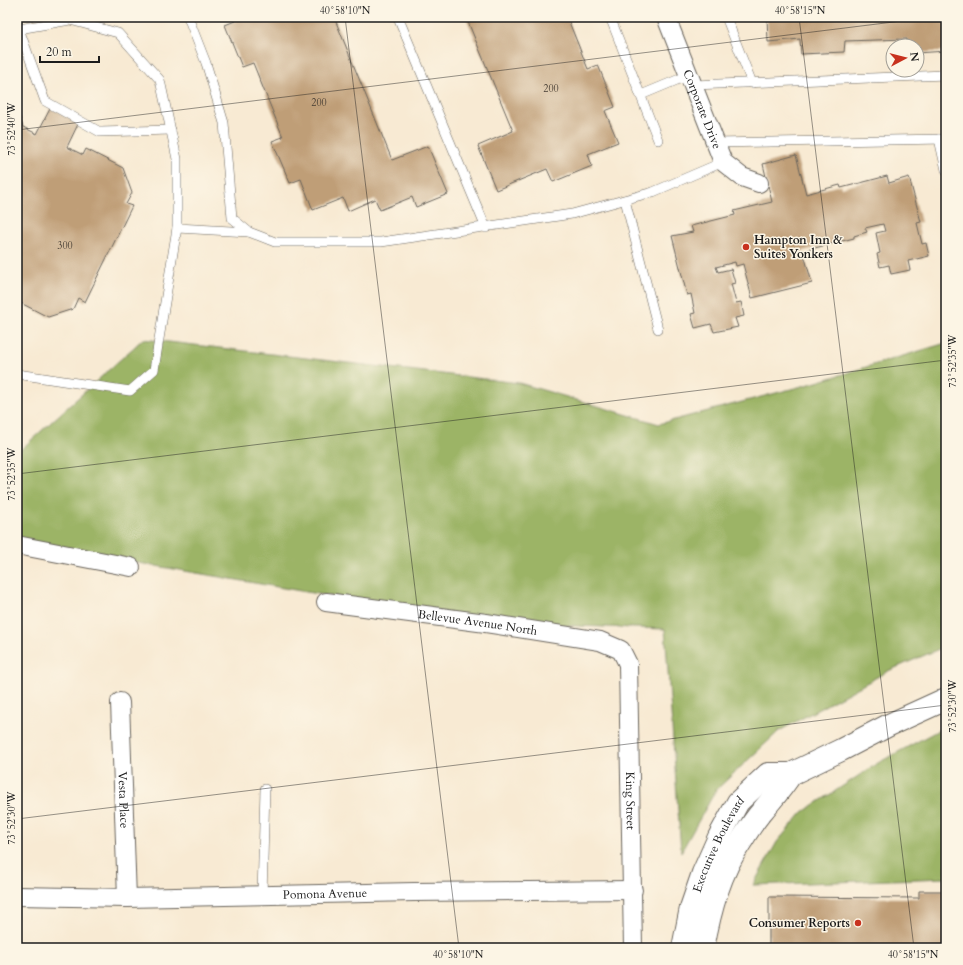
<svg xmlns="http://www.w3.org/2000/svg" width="963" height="965" font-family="Cardo,serif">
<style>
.forest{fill:#9cb466;stroke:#5c6841}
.building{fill:#bf9e77}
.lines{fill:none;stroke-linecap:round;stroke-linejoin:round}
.lane-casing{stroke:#69645c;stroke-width:10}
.street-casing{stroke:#69645c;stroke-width:20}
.secondary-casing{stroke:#69645c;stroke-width:24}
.lane{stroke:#fff;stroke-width:9}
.street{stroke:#fff;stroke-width:18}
.secondary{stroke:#fff;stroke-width:22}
.ticks{fill:none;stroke:#1c1c1c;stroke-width:1;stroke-opacity:0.45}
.poi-dot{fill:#c8321e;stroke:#fcf5e5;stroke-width:1.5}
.labels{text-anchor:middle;stroke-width:3;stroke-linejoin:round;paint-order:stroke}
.number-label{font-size:10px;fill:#453c33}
.street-label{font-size:12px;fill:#1c1c1c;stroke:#fcf5e5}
.poi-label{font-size:12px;font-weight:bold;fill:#1c1c1c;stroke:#fcf5e5;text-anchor:start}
.neatline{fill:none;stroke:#1c1c1c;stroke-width:1.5}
.ticks-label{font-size:10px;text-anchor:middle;fill:#1c1c1c}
</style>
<rect width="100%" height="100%" fill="#fcf5e5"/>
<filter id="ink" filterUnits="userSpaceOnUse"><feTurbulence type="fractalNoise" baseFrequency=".025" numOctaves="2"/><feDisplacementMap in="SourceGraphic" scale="8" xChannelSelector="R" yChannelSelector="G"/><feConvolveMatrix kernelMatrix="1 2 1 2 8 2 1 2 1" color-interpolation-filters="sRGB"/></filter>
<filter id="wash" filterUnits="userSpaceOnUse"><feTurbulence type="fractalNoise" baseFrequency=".012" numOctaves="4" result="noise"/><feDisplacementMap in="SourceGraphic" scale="16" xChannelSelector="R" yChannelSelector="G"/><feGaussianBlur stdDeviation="0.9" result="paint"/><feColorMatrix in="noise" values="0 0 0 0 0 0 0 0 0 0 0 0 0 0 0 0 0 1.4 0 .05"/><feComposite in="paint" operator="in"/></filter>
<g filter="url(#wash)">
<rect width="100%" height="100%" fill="#f8ead3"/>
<!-- forest -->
<g class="forest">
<path d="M143,339L519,383L659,424L810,384L946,343V646L888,671L779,731L716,790L681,852L665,629L486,623L17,542V453Z"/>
<path d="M946,726V878L753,885L777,842L803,812L878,763Z"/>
</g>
<g id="blocks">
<!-- building -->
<g class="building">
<path d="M234,17H334L392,160L428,146L448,194L416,207L412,197L380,210L375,199L348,211L343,198L313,210L301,179L290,183L272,141L283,137L253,63L242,67L225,25L235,21Z"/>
<path d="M466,17H567L588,69L598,65L615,107L605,111L618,142L588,154L592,166L553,182L547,169L496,190L478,146L513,131Z"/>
<path d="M767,17H946V51L917,53V46H906L907,39L845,41L844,52L801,54L800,39L768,42Z"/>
<path d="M51,107L79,122L67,147L83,155L86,149L123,168L132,193L126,204L132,206L85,302L78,298L73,309L48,317L17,301V108L23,127L37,134Z"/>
<path d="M796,155L806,194L840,185L841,188L887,176L889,183L909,177L921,222L917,223L922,244L926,243L929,256L908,261L910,270L891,274L889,265L880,267L877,254L880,253L876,233L885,231L883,224L865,228L867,232L854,236V238L803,251L812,283L752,298L743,264L736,266L735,262L716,267L718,272L731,269L735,283L731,284L736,303L741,302L744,316L735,318L738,327L714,332L711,324L695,328L691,314L695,313L691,294L687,295L672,236L693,232L691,226L735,215L734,211L772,202L763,164Z"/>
<path d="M919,891H946V948H769V897L919,898Z"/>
</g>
</g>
</g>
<g filter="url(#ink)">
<use href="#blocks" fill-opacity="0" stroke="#69645c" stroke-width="1"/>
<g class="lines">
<!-- lane casing -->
<g class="lane-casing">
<g id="lane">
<path d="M188,17L206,63L224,123L232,218L249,232L275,242H381L572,214L653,192L723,162"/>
<path d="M398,17L486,228"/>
<path d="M610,17L658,140"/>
<path d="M726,17L752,83"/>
<path d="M17,24L19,29L70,20L118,33L160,80L177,159V228L249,232"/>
<path d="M19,29L45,101L100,132L171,130"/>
<path d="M693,85L946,75"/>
<path d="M641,95L689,75"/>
<path d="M939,139L946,170"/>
<path d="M716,143L946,139"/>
<path d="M625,200L658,329"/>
<path d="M17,374L130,391L154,370L177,228"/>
<path d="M262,895L265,789"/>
</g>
</g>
<!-- street casing -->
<g class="street-casing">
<g id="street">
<path id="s1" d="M666,17L723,162L742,177L759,183"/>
<path d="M17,545L131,567"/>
<path id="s2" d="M326,602L486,623L600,641L621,650L628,664L633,948"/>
<path id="s3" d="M120,702L127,898"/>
<path id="s4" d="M17,896L127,898L414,892L633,890"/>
</g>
</g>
<!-- secondary casing -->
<g class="secondary-casing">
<g id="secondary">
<path id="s5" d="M683,948L691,908L703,873L719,837L738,802L768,774H791L841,750L889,725L946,699"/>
<path d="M703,948C710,910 720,872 742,840C748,830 755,819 763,810C773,798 783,787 791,774"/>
</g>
</g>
<!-- lane -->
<use href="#lane" class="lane"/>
<!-- street -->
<use href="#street" class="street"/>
<!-- secondary -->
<use href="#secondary" class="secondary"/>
</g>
</g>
<!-- ticks -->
<path class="ticks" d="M345,17L459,948M799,17L914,948M17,130L934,17M17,474L946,360M17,819L946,705"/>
<!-- markers -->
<g class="poi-dot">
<circle cx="746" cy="247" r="4"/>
<circle cx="858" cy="923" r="4"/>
</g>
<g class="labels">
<!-- number labels -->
<g class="number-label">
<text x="551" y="92">200</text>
<text x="319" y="106">200</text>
<text x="65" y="249">300</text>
</g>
<!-- street labels -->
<g class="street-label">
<text dy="4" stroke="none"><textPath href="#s1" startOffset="99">Corporate Drive</textPath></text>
<text dy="4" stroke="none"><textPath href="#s2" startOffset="153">Bellevue Avenue North</textPath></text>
<text dy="4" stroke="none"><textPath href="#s3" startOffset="98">Vesta Place</textPath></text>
<text dy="4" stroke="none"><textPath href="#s2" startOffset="452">King Street</textPath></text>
<text dy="4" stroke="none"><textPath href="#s5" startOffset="110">Executive Boulevard</textPath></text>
<text dy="4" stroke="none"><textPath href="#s4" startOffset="308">Pomona Avenue</textPath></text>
</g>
<!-- poi labels -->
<g class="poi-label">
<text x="754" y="244">Hampton Inn &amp;<tspan x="754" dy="14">Suites Yonkers</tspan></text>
<text x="850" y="927" text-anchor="end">Consumer Reports</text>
</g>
</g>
<!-- margin -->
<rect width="963" height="965" fill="none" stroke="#fcf5e5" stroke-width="44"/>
<!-- north arrow -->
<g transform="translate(905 58) rotate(83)"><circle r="19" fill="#fcf5e5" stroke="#a29e95"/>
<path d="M0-3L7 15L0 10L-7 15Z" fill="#c8321e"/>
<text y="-6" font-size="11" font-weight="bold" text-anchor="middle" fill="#1c1c1c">N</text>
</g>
<!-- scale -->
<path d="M40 56v6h59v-6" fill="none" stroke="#1c1c1c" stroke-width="2"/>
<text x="46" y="56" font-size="12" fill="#1c1c1c" stroke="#fcf5e5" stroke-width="3" paint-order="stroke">20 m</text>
<rect x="22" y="22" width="919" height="921" class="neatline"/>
<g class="ticks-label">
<text x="345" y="14">40°58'10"N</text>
<text x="800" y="14">40°58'15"N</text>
<text transform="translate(11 129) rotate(-90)" y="4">73°52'40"W</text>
<text transform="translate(952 361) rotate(-90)" y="4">73°52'35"W</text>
<text transform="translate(11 474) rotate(-90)" y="4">73°52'35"W</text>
<text transform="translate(952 706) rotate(-90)" y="4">73°52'30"W</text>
<text transform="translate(11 818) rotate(-90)" y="4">73°52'30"W</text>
<text x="458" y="958">40°58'10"N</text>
<text x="913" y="958">40°58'15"N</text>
</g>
</svg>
